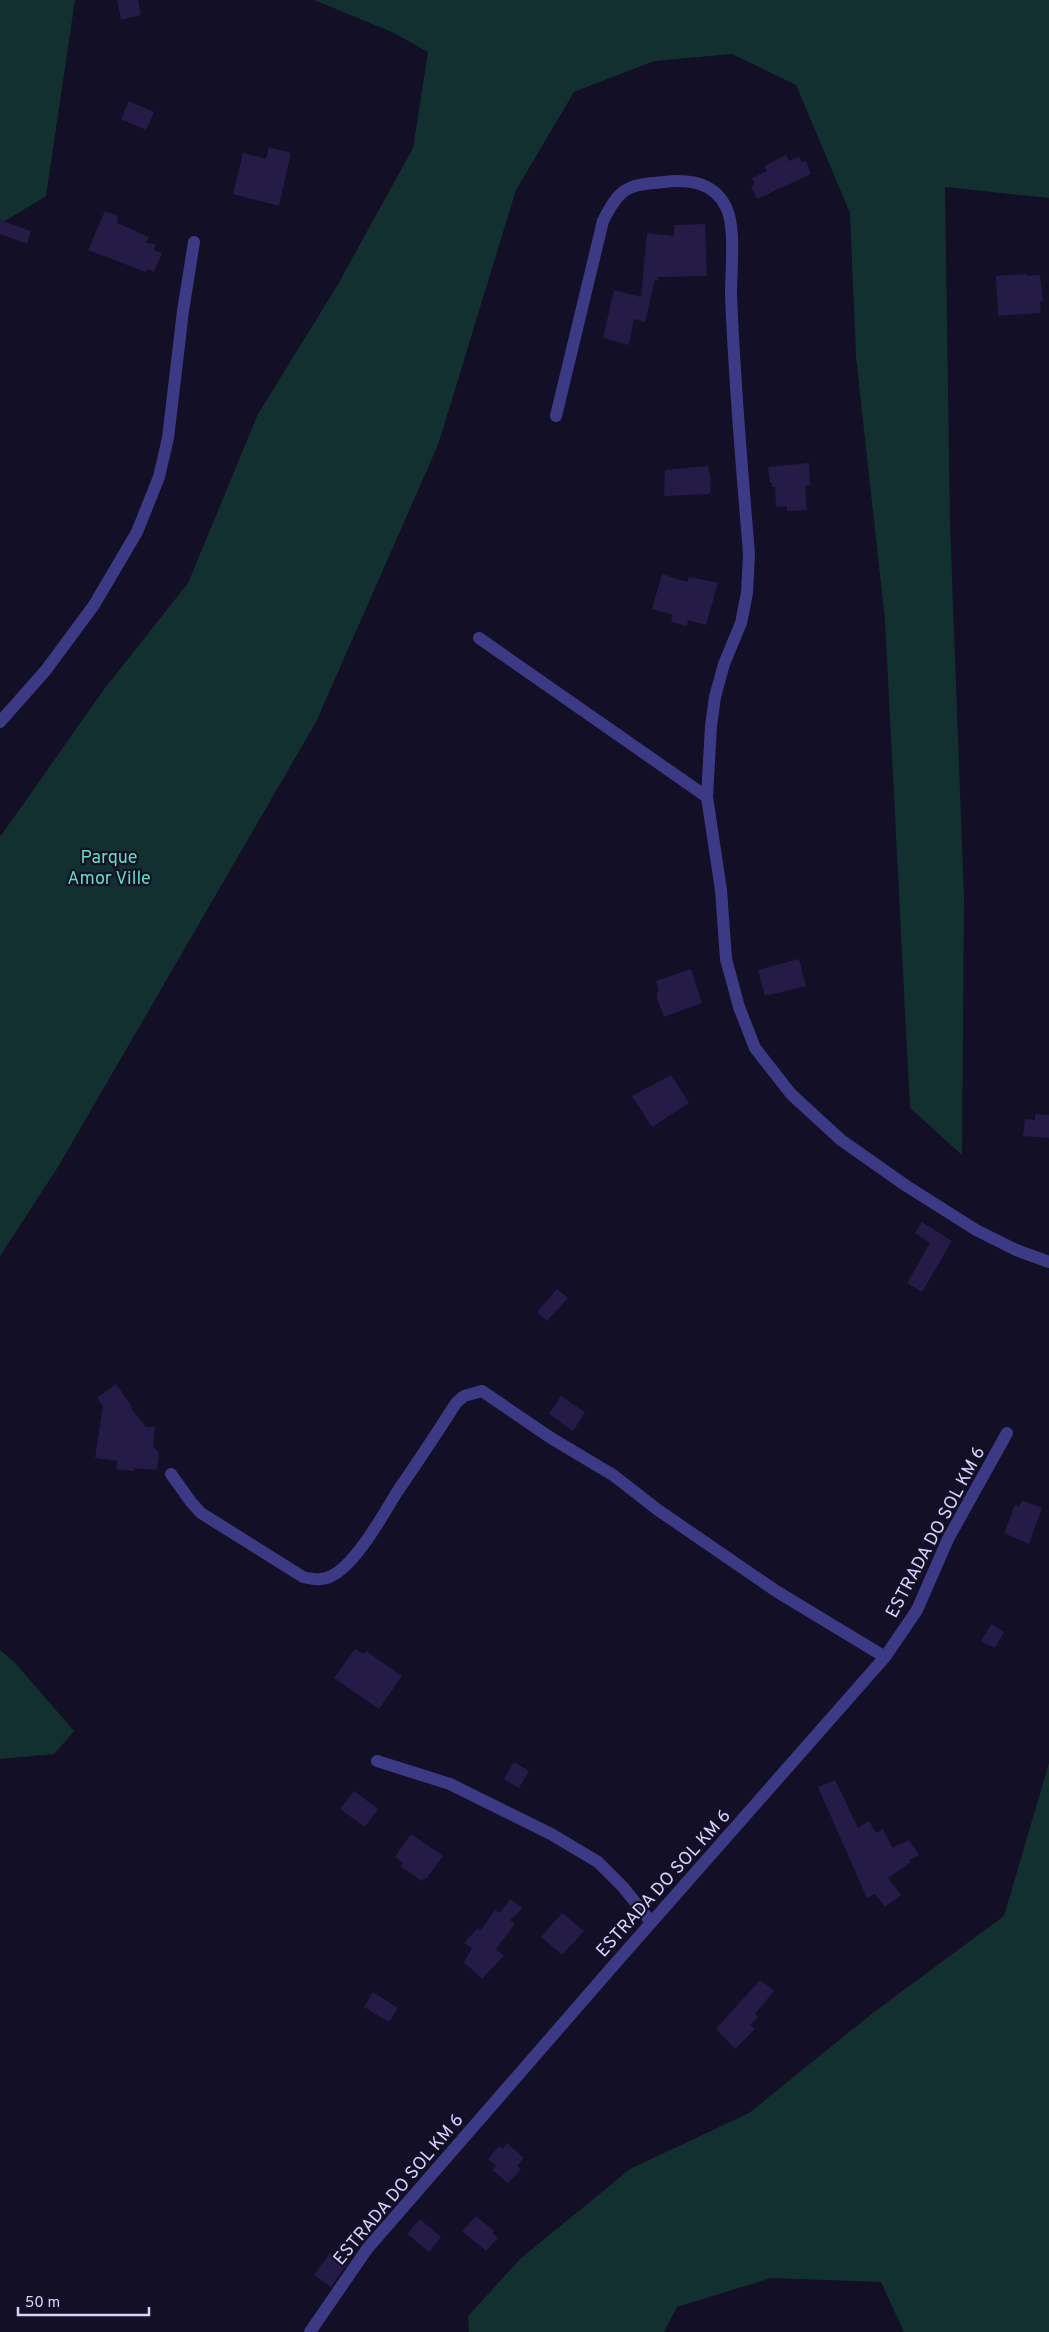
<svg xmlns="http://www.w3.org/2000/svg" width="1049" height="2332" font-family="Overpass,sans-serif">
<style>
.green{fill:#12302f}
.building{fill:#241b47}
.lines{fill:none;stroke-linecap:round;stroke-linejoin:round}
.minor{stroke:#3d3a85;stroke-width:12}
.labels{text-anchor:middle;stroke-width:4.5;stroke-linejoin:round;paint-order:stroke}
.park-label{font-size:18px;fill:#5fe0c0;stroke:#130f26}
.street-label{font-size:18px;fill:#d9d4ff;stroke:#130f26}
</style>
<rect width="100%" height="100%" fill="#130f26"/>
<!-- green -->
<g class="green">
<path d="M0,0H75L46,196L0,224Z"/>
<path d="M314,0H1049V198L945,187L950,524L964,898L962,1155L910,1108L885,620L856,357L850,213L796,85L732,54L654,61L574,92L516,190L438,445L316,722L58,1167L0,1256V837L105,688L188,583L258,414L337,286L413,148L428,52L392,32Z"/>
<path d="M0,1650L16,1664L74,1731L54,1754L0,1759Z"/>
<path d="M1049,1763V2332H904L881,2282L771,2278L677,2307L664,2332H469L468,2316L520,2259L630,2169L749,2113L874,2012L1004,1916Z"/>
</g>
<!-- building -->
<g class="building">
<path d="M117,0H138L141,15L121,20Z"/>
<path d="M129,101L154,112L146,130L121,119Z"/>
<path d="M269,147L291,153L279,206L233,194L243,153L266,159Z"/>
<path d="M786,155L789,161L799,157L802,162L806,161L811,174L757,199L751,186L755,184L752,178L767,171L764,166Z"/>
<path d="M105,211L118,216L117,223L149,237L146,243L156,244L154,250L162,253L154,272L147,269L146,272L88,250Z"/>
<path d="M0,220L31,231L27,244L0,234Z"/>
<path d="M705,224L707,276L658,277V281L655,280L645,322L634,319L629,345L603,338L614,290L641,297L647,233L674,236V225Z"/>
<path d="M1027,274V276L1040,275L1043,301H1040L1041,313L998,316L996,276Z"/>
<path d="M809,463L810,485L805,486L807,510L787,511V506L776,507L775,487H772V483H770L768,467Z"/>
<path d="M708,466L709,474L710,473L711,492L709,494L664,496L665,470Z"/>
<path d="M662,574L687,582L689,577L718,583L706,625L688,620L687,626L671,622L673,615L652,609Z"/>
<path d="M799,959L806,986L765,996L758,970Z"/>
<path d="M691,969L702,1003L664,1017L657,998V992L659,991L656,981Z"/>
<path d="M671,1075L689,1103L652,1127L632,1096Z"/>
<path d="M1035,1114L1049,1115V1138L1023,1136L1025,1119L1035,1120Z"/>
<path d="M922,1222L952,1241L922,1292L907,1283L930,1243L915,1233Z"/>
<path d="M557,1289L568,1298L547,1321L537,1312Z"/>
<path d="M116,1384L131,1405V1408L146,1427H155L153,1446L159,1453L157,1470L134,1468V1471L116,1469L117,1461L95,1458L103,1406L97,1398Z"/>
<path d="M561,1396L585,1412L573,1431L549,1414Z"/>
<path d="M1022,1500L1042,1508L1029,1544L1004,1533L1015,1505L1019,1507Z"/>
<path d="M991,1624L1004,1632L995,1648L981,1641Z"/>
<path d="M355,1649L364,1654L366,1651L402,1676L379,1709L334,1678Z"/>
<path d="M514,1762L529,1771L519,1788L504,1779Z"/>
<path d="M835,1780L858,1828L869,1821L876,1833L883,1829L892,1848L909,1840L919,1855L909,1860L911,1862L888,1878L901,1895L885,1907L875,1894L867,1898L818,1787Z"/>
<path d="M354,1791L378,1809L365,1827L340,1809Z"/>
<path d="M411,1834L443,1856L426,1879L424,1878L422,1881L400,1866L403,1863L395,1857Z"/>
<path d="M510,1899L523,1908L510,1920L515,1924L496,1949L504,1956L482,1979L464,1962L472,1948L464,1943L478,1928L480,1931L495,1910L500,1913Z"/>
<path d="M562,1913L584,1931L562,1955L541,1937Z"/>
<path d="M760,1980L774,1991L755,2014L758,2017L750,2025L755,2029L735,2049L716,2029Z"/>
<path d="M373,1992L398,2008L389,2022L364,2007Z"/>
<path d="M507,2143L524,2158L517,2166L521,2169L508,2183L492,2170L496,2166L488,2159L499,2146L503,2149Z"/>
<path d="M476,2216L494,2231L492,2233L498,2238L486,2251L462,2231Z"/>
<path d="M420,2219L441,2237L429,2252L407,2234Z"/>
<path d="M330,2253L347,2264L331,2287L314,2275Z"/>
</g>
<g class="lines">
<!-- minor -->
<g class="minor">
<path d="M556,416L603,221C620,187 627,185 664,182C689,179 714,182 726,207C736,226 731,271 731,293C734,380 742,467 749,554L747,593L741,623L724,664L715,697L711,726L707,797L721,890L726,959L739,1007L755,1048L791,1094L841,1140L905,1185L976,1230L1016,1250L1049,1262"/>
<path d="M479,638L707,797"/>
<path d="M0,722L46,670L94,605L137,532L159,477L168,438L183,311L194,242"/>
<path d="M171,1474L191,1502L201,1513L303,1577C315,1580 324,1581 335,1574C358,1560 383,1515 397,1492C417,1463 437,1433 456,1403L464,1396L482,1391L551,1438L613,1475L658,1510L776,1591L885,1657"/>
<path d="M377,1761L450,1784L551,1834L598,1862L623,1887L651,1922"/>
<path d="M310,2332L367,2249L613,1966L885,1657L917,1610L948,1539L1007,1433"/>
</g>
</g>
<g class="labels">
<!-- park labels -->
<g class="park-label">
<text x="109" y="863">Parque<tspan x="109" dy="21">Amor Ville</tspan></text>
</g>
<!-- street labels -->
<g class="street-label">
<text transform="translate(935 1532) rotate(-62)" y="6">ESTRADA DO SOL KM 6</text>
<text transform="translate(663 1883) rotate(-48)" y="6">ESTRADA DO SOL KM 6</text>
<text transform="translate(398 2189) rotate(-50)" y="6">ESTRADA DO SOL KM 6</text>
</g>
</g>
<!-- scale -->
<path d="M18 2307v8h131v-8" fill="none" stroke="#d9d4ff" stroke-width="2.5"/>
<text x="25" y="2307" font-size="15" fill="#d9d4ff" stroke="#130f26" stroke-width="4" paint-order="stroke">50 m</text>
</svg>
